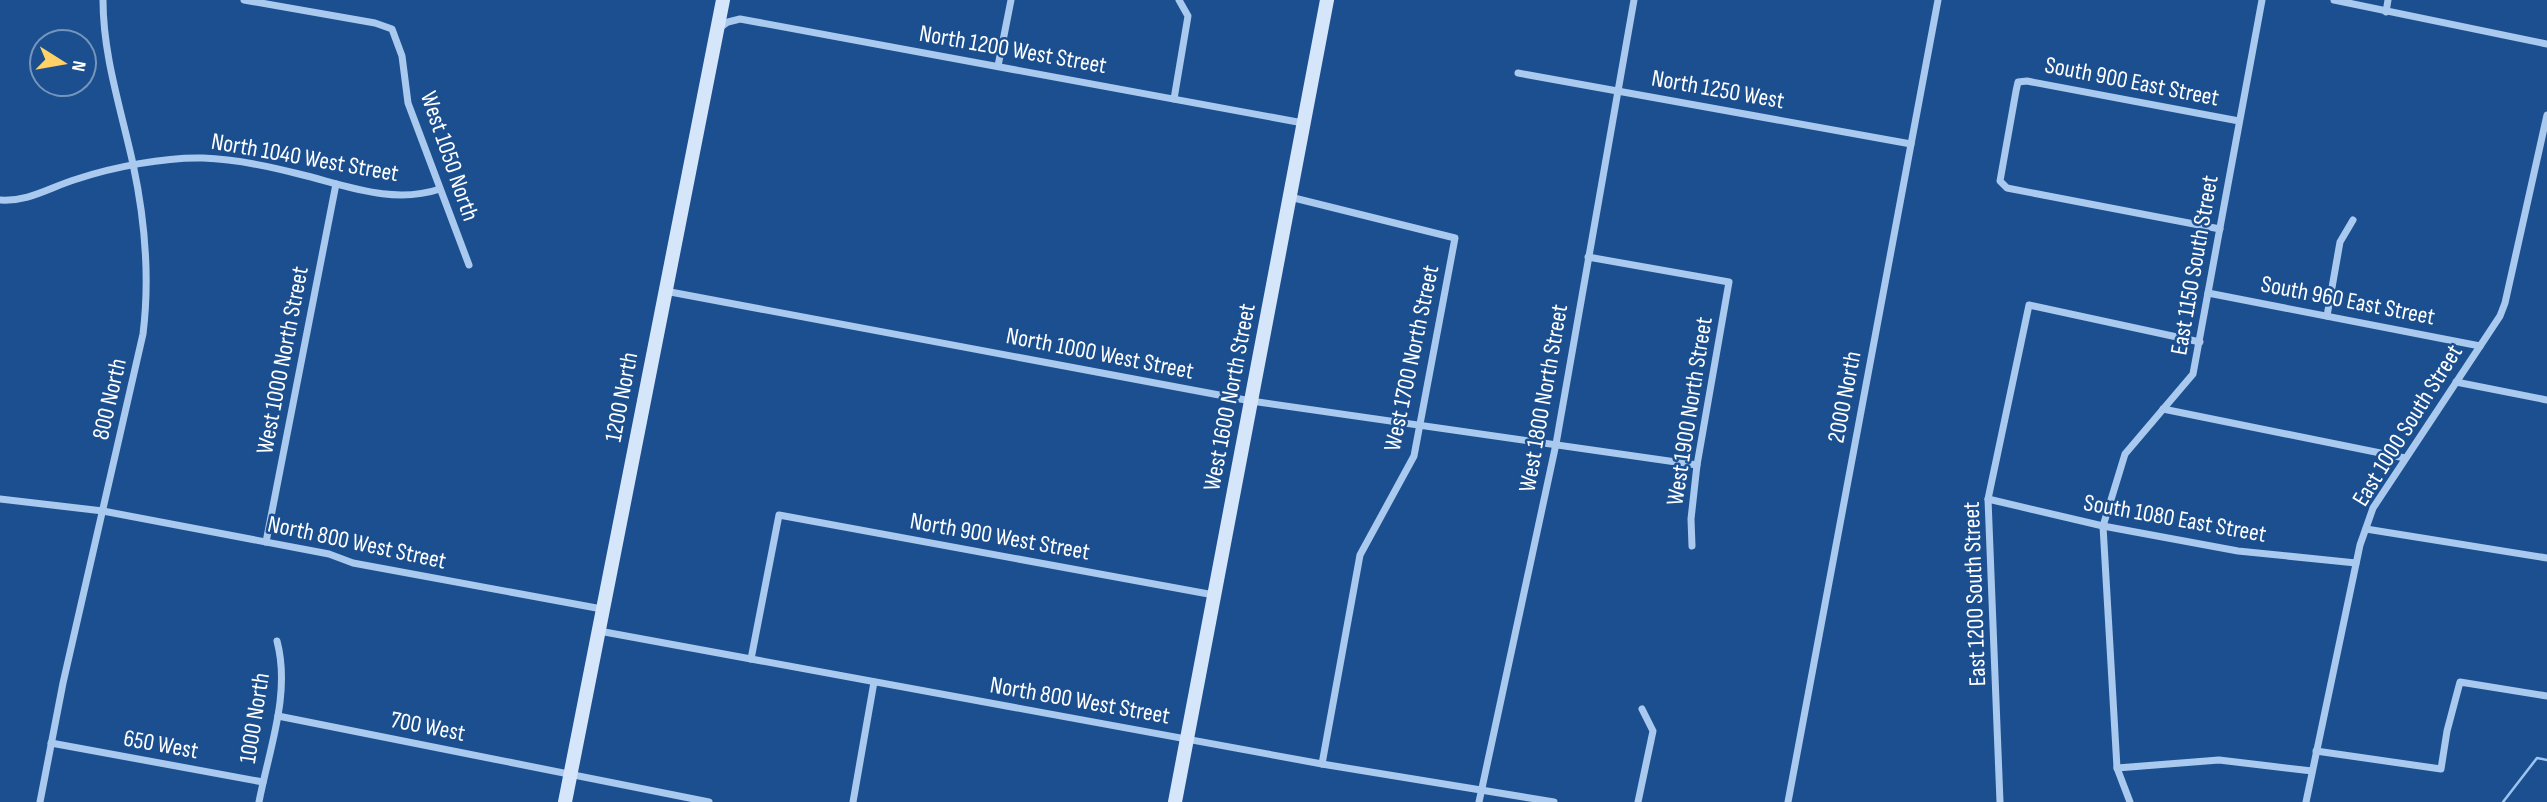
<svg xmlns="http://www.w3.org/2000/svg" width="2547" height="802" font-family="'Sofia Sans Condensed',sans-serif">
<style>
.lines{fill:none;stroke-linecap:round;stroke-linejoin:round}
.stream{stroke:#9cc4f0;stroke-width:2.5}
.street{stroke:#a9c9ee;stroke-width:7}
.secondary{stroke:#d6e6fa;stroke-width:14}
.labels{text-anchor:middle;stroke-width:5;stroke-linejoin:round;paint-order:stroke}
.street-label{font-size:24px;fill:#fff;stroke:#1b4f8f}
</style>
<rect width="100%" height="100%" fill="#1b4f8f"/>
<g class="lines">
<!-- stream -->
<path class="stream" d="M2503,802L2537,758L2547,760"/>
<!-- street -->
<g class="street">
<path d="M244,0L375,23L392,29L402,56L408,103L469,265"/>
<path d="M2334,0L2547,44"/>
<path d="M2386,12L2388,0"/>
<path d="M718,29L728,22L740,19L1303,123"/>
<path d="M998,66L1011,0"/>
<path d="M1518,73L1911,144"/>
<path d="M1174,99L1188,16L1179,0"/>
<path d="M1290,197L1455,238L1414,456L1360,555L1322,764"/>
<path d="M0,200C29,202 50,187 77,179C113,167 165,157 203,158C235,159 268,166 299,174C345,185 392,205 440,189"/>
<path d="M2220,229L2007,188L2000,181L2016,91L2018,82L2027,81L2239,121"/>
<path d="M1588,257L1729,282L1697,465L1691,519L1692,546"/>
<path d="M665,291L1251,401L1697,465"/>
<path d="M2208,293L2480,346"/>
<path d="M2327,316L2340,242L2353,220"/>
<path d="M2456,382L2547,400"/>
<path d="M2163,409L2405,458"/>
<path d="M0,499L103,511L329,554L353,563L602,609"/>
<path d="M1988,499L2103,526L2238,551L2356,563"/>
<path d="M2366,529L2547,558"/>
<path d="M266,542L336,184"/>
<path d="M599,631L1322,764L1554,802"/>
<path d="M751,659L779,515L1214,595"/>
<path d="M278,716L709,802"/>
<path d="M51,743L263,782"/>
<path d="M2316,751L2441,769L2447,731L2460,682L2547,696"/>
<path d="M2117,768L2219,760L2312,771"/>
<path d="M40,802L63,683L143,334C150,277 145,220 133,164C121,109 103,56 103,0"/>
<path d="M259,802C269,749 291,694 277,641"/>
<path d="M853,802L874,682"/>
<path d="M1479,802L1556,444L1634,0"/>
<path d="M1638,802L1653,731L1642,709"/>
<path d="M1788,802L1938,0"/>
<path d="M2000,802L1988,499L2029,305L2200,342"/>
<path d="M2130,802L2117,768L2103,526L2125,454L2193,374L2262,0"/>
<path d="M2306,802L2360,545L2373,508L2500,316L2505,303L2547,115"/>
</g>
<!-- secondary -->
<g class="secondary">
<path d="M565,802L723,0"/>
<path d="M1175,802L1327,0"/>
</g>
</g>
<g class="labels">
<!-- street labels -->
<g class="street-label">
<text transform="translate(1013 49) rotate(10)" y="8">North 1200 West Street</text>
<text transform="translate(2132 81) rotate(11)" y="8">South 900 East Street</text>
<text transform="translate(1718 89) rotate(10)" y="8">North 1250 West</text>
<text transform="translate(450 156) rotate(71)" y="8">West 1050 North</text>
<text transform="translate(305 157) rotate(10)" y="8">North 1040 West Street</text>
<text transform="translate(2194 265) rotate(-80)" y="8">East 1150 South Street</text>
<text transform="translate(2348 300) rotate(11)" y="8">South 960 East Street</text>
<text transform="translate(1100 353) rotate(11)" y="8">North 1000 West Street</text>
<text transform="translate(1411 358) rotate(-78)" y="8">West 1700 North Street</text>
<text transform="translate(282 360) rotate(-79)" y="8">West 1000 North Street</text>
<text transform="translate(621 397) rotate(-79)" y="8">1200 North</text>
<text transform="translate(1229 397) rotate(-79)" y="8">West 1600 North Street</text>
<text transform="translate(1844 397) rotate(-79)" y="8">2000 North</text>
<text transform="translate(1543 398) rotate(-80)" y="8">West 1800 North Street</text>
<text transform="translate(109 399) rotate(-77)" y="8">800 North</text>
<text transform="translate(1689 411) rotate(-81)" y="8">West 1900 North Street</text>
<text transform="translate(2407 425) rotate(-58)" y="8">East 1000 South Street</text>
<text transform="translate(2175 518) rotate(10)" y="8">South 1080 East Street</text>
<text transform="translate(1000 536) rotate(10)" y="8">North 900 West Street</text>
<text transform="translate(357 542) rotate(12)" y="8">North 800 West Street</text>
<text transform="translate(1974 594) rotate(-92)" y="8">East 1200 South Street</text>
<text transform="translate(1080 700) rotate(10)" y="8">North 800 West Street</text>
<text transform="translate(254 718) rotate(-81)" y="8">1000 North</text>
<text transform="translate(428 726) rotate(11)" y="8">700 West</text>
<text transform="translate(161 744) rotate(10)" y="8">650 West</text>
</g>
</g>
<!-- north arrow -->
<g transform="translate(63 63) rotate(101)"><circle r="33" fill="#1b4f8f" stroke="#7695bc" stroke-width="2"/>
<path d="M0-5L12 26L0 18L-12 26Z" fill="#ffd166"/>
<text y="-10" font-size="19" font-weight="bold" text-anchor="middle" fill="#ffffff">N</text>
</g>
</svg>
